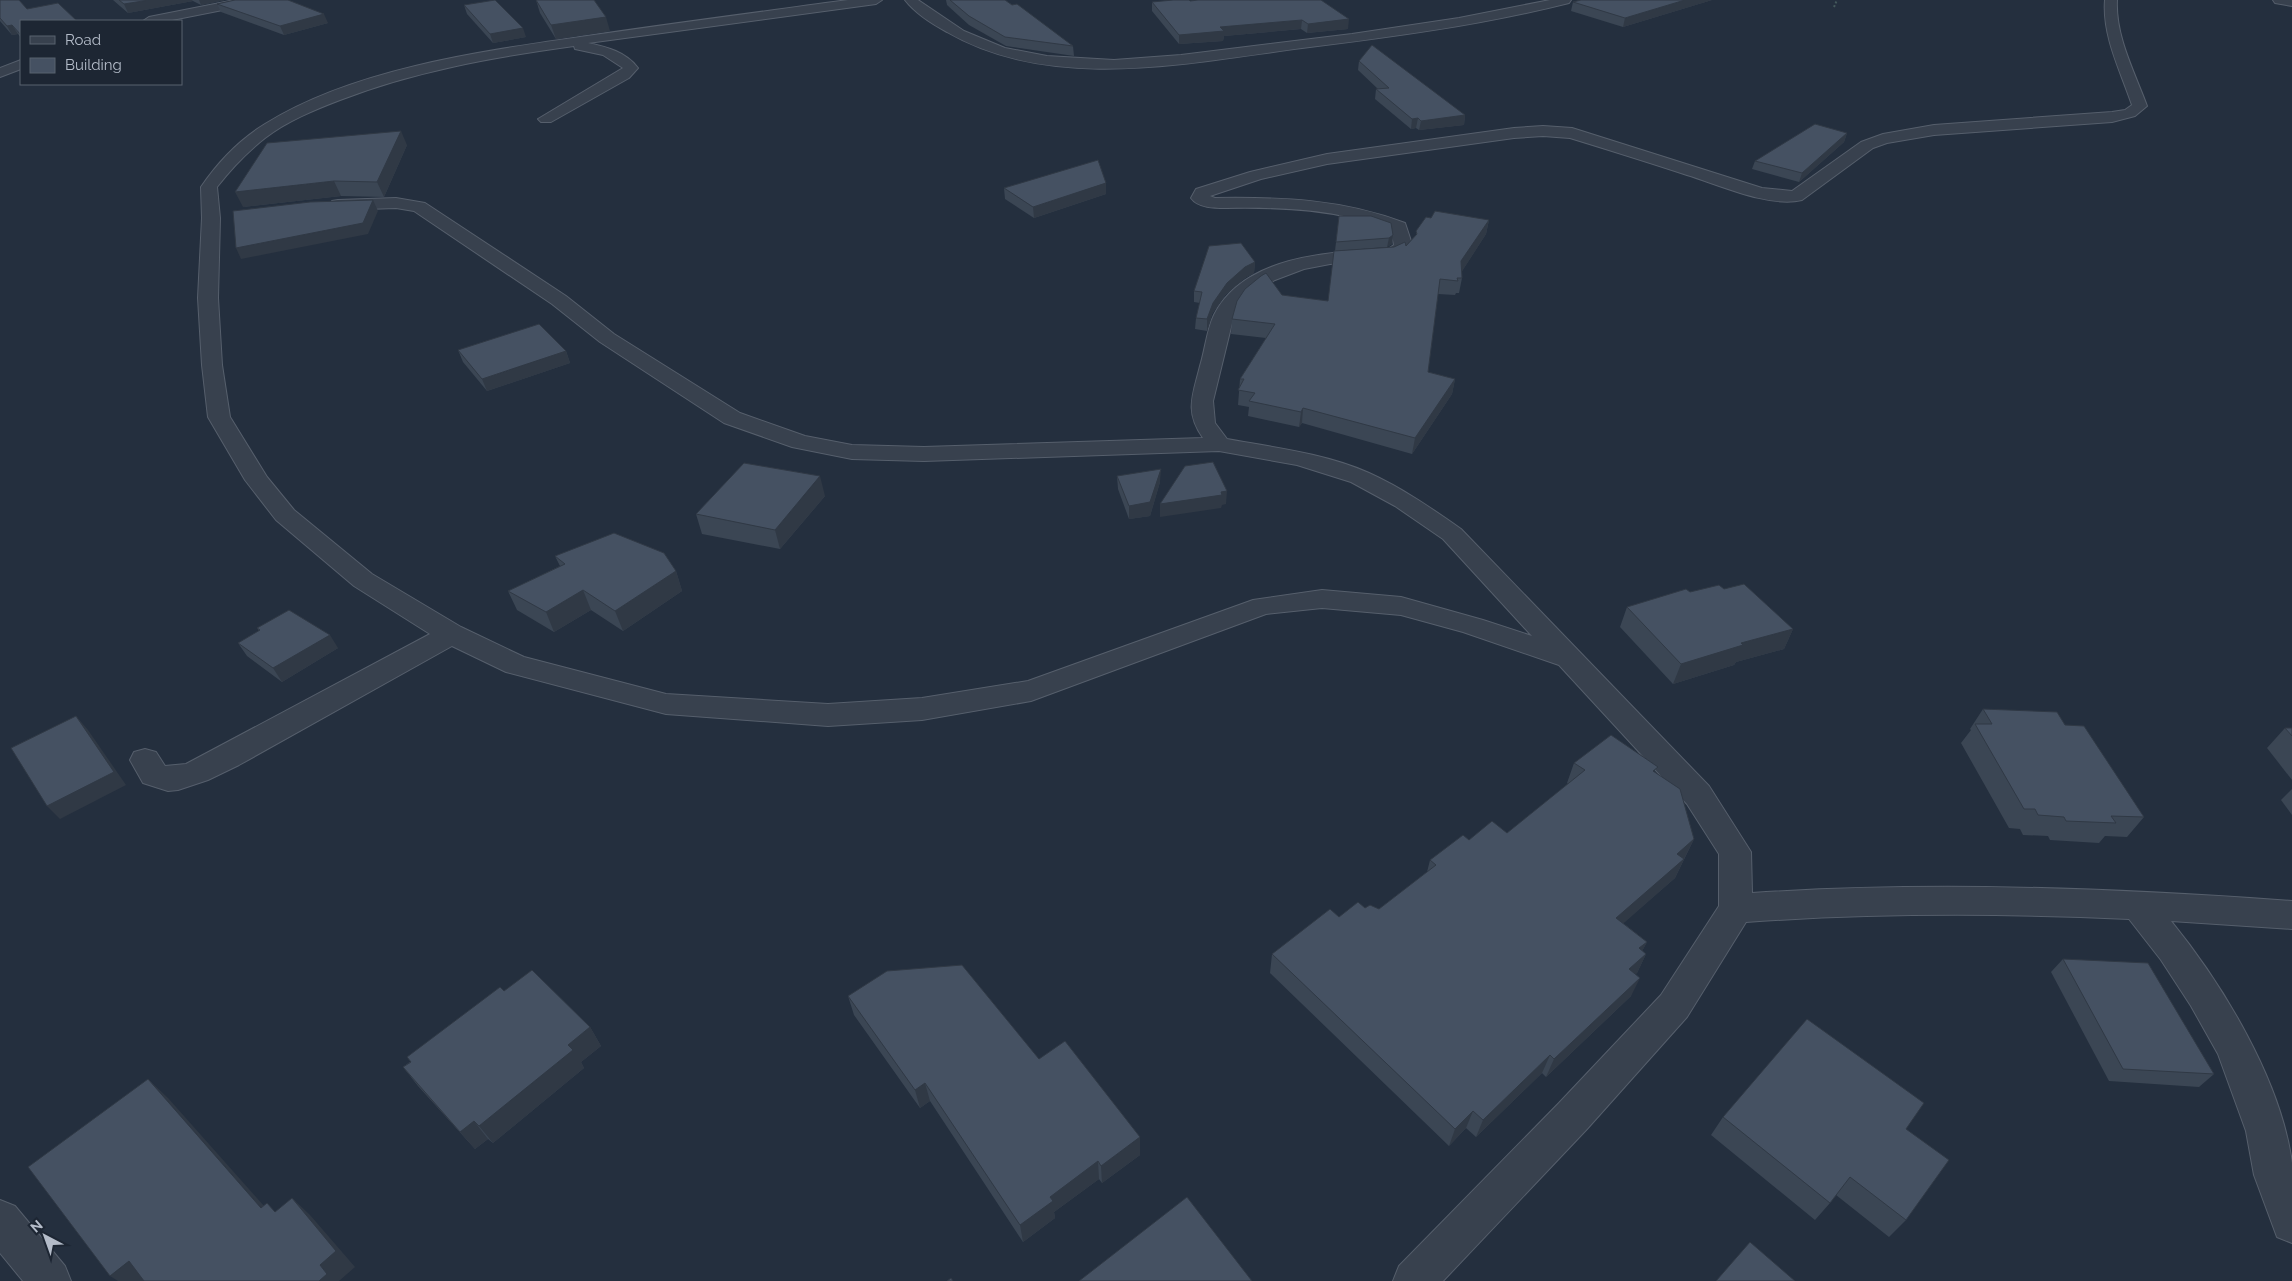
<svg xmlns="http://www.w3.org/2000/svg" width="2292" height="1281" font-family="Raleway,sans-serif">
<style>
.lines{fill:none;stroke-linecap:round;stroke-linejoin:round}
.minor-casing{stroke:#565f6c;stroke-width:2}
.path{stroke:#44595c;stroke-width:2;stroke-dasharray:2 2;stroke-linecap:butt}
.minor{fill:#38414e;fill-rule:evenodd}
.wall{fill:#3b4654}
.shaded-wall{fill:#303945}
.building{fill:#455162;stroke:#303945}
</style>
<rect width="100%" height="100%" fill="#242f3e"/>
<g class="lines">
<!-- minor casing -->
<g class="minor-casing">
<g id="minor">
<path d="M235,0H259L253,4L167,21H143L149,17Z"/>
<path d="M848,0H882L876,4L588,43C607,47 626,52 638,68L629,78L551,122H541L538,119L623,68L603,55L575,49L574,46C494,57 415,71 340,100C314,110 287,121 265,138C247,152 231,169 217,187L220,218L218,298L222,365L230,417L267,477L294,510L372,574L461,627L524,657L666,694L828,704L922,698L1028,681L1253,600L1322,590L1401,597L1483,620L1532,636L1443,539L1395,506L1351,482L1297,465L1219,451L924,461L852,459L792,447L724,423L600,342L552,304L414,211L396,208L338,210L332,209L329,205L332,201L338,200L396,198L425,203L566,296L614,334L740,413L805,436L852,445L924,447L1203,438C1184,411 1193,395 1200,366C1205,350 1207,329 1214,315C1244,255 1331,252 1388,249L1394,245L1391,230C1338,209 1283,207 1226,208C1215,208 1198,208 1191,198L1196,189L1250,172L1327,154L1514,128L1543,126L1572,128L1762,188L1792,191L1861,142L1883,134L1934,125L2112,112L2125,110L2132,105C2121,72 2102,36 2105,0H2117C2115,36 2135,73 2147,106L2135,116L2112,122L1934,135L1887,143L1873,148L1802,200C1769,208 1720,185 1687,175C1648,162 1609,150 1570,138L1543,136L1514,138L1327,164L1261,179L1210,196L1215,198C1280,197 1343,199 1405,223L1413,247L1410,251L1392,259L1330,264L1304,269L1275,280L1259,289L1243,302L1234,315L1213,401L1215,423L1227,439C1271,447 1328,454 1369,473C1402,488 1431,508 1461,529L1709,786L1751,852L1752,893C1933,881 2112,888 2292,901V929L2171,921C2223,985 2281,1080 2292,1163C2292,1189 2292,1217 2292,1243L2277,1237L2254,1175L2246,1131L2218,1054L2191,1006L2161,960L2129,919C2001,913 1874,913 1746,922L1687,1017L1587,1129L1443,1281H1393L1399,1266L1559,1103L1661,995L1719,906V854L1687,804L1559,665L1463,632L1401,615L1322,608L1266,614L1031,701L922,720L828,726L666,714L506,672L452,646L239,765L208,780L178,790L168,791L143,783L130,760L134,752L145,749L156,752L165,766L186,764L430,634L354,586L276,520L245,480L208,417L202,365L198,298L202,218L201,187C218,162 239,140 265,124C355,68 483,51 587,36C674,23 761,12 848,0Z"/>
<path d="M905,0H918L964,31L1005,48L1047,56L1114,60L1181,55L1352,34L1459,18L1550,0H1571L1569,3C1481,25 1392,37 1302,48C1188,63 1052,93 947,32C932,24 915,13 905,0Z"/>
<path d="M2273,0H2292V6L2275,3Z"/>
<path d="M21,60V69L0,77V68Z"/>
<path d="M0,1200L15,1206L65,1266L71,1281H23L0,1253Z"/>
</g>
</g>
<!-- path -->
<path class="path" d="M1834,7L1837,0"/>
<!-- minor -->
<use href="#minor" class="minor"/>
</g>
<!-- wall -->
<g class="wall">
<path d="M0,0L27,9L21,21V38L18,34L12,35L0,21Z"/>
<path d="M113,0H225L201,5L193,1L128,13Z"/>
<path d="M536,0L610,31L556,39L540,13Z"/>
<path d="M946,0H1005L1073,46L1074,56L1006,46L969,25L947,5Z"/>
<path d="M1198,0L1348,29L1307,33L1301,29L1224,36L1223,41L1179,44L1152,11V2L1190,1Z"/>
<path d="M1581,0H1712L1623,27L1571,11L1573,2Z"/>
<path d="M291,1L328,23L284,35L221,12L217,4Z"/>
<path d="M464,5L526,37L493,43L467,14Z"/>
<path d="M1359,61L1465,115L1464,125L1419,130L1416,128L1411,129L1375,99L1376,89H1378L1358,70Z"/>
<path d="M1847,133L1844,142L1799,182L1752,169L1755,161Z"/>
<path d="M407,145L384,197L341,196L243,207Z"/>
<path d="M1004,188L1106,194L1034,218L1005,199Z"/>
<path d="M1339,216L1393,235L1392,244L1387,247L1335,251Z"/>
<path d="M1431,218L1489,220L1486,234L1462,271V278L1459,293H1456L1455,295L1438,294L1428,372L1455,379L1452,394L1412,454L1302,423L1299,427L1248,416L1249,407L1238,405L1240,379L1266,338L1231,334L1232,319L1282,295L1328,301L1406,246L1416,235V231Z"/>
<path d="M1255,262L1254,273L1245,278L1226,294L1212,314L1207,331L1195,329L1196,318L1200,303L1194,302V291Z"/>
<path d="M458,350L566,351L570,363L487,391L463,362Z"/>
<path d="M1117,476L1160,482L1150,516L1129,519L1118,489Z"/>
<path d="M825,496L780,549L702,534L696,514Z"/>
<path d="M555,556L676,571L682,591L623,631L591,610L554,632L517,610L508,591L560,566Z"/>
<path d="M1724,589L1793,629L1784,649L1736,662L1734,665L1673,684L1620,627L1627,607L1690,592Z"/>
<path d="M257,628L338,648L282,682L247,656L238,643L259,631Z"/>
<path d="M1983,709L2065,725L2144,817L2127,837L2105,836L2099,843L2050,840L2048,836L2023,835L2020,829L2009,828L1961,743L1971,730L1970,729Z"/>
<path d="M2285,728H2292V780L2267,748Z"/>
<path d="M1574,763L1655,772L1694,839L1675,878L1623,923L1647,942L1642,951L1646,954L1637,973L1635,974L1631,996L1546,1077L1542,1073L1476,1137L1466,1128L1449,1146L1270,973L1272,954L1339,917L1365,908L1379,909L1427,872L1430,860L1469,840L1507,833L1568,784L1567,783Z"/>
<path d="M2292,789V815L2281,800Z"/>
<path d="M2063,959L2214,1074L2199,1087L2109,1081L2051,972Z"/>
<path d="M504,991L590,1027L601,1046L581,1062L584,1068L493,1143L488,1139L475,1149L418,1086L403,1067Z"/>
<path d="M848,996L1039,1059L1140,1155L1102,1183L1099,1179L1054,1212L1055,1218L1023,1242L930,1101L920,1108L854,1015Z"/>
<path d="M1723,1117L1906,1129V1220L1889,1237L1836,1195L1830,1203L1815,1220L1711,1135Z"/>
</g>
<!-- shaded-wall -->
<g class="shaded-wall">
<path d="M149,0H192L193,1L128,13L124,4Z"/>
<path d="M199,0H225L201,5Z"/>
<path d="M1685,0H1712L1623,27L1625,18Z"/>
<path d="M324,14L328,23L284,35L280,26Z"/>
<path d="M606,17L610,31L556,39L551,25Z"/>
<path d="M1349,19L1348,29L1307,33L1308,24Z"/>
<path d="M1302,20L1301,29L1224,36L1223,41L1179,44V35L1220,27Z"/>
<path d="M12,25L18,34L12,35L7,26Z"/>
<path d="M523,28L526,37L493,43L490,34Z"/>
<path d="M1465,115L1464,125L1419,130L1421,121Z"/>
<path d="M1418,118L1416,128L1411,129L1412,119Z"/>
<path d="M401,131L407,145L384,197L377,182Z"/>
<path d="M1847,133L1844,142L1799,182L1802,173Z"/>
<path d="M334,181L341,196L243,207L235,192Z"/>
<path d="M1106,183V194L1034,218L1033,207Z"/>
<path d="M373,200L378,211L368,234L241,259L236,248Z"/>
<path d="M1489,220L1486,234L1459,276L1461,261Z"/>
<path d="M1393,235L1392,244L1387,247L1389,238Z"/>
<path d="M1255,262L1254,273L1245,278L1226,294L1212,314L1207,331V319L1213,303L1227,283L1245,267Z"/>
<path d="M566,351L570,363L487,391L482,379Z"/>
<path d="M1455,379L1452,394L1412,454L1415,438Z"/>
<path d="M1303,408L1302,423L1299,427L1301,412Z"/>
<path d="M1161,469L1160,482L1150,516L1129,519V506Z"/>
<path d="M820,476L825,496L780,549L775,530Z"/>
<path d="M1227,491L1226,504L1222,505L1221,508L1160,517V504Z"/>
<path d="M676,571L682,591L623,631L615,611Z"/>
<path d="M583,590L591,610L554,632L546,612Z"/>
<path d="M1793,629L1784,649L1736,662L1734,665L1673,684L1681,664L1741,643Z"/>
<path d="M330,635L338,648L282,682L273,668Z"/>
<path d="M76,716L88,730L126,785L60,819L47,806Z"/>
<path d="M1694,839L1684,859L1682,861L1684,859L1675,878L1608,937L1616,918L1677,854Z"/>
<path d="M1647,942L1637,961L1639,948Z"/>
<path d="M1646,954L1637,973L1620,988L1629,969Z"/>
<path d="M1640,978L1631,996L1546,1077L1554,1059Z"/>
<path d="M590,1027L601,1046L581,1062L584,1068L493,1143L479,1126L568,1045Z"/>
<path d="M1550,1055L1542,1073L1476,1137L1483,1120Z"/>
<path d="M148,1079L168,1098L281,1225L261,1208Z"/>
<path d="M925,1083L930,1101L920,1108L915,1090Z"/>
<path d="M1473,1111L1466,1128L1449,1146L1455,1129Z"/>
<path d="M474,1121L488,1139L475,1149L460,1132Z"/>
<path d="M1140,1137V1155L1102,1183L1101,1166Z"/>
<path d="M1098,1161L1099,1179L1054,1212L1055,1218L1023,1242L1020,1225L1050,1197Z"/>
<path d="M292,1198L310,1215L355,1267L339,1281H319L320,1265Z"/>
<path d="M129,1261L147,1281H118L110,1276Z"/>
</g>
<!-- building -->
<g class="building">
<path d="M0,0H19L27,9L58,3L77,21H21V35L12,25L7,26L0,18Z"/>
<path d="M119,0H149L124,4Z"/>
<path d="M235,0H288L324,14L280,26L217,4Z"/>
<path d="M495,0L523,28L490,34L464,5Z"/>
<path d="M536,0H594L606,17L551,25Z"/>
<path d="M950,0H1005L1012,5L1017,4L1073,46L1005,37L969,16Z"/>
<path d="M1173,0H1189L1190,1L1198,0H1321L1349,19L1308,24L1302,20L1220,27L1224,31L1179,35L1152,2Z"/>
<path d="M1581,0H1685L1625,18L1573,2Z"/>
<path d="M1372,45L1465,115L1421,121L1418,118L1412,119L1376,89L1389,88L1359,61Z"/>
<path d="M1815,124L1847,133L1802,173L1755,161Z"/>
<path d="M401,131L377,182L334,181L235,192L267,143Z"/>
<path d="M1098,160L1106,183L1033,207L1004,188Z"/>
<path d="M373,200L363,223L236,248L233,211L310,202Z"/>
<path d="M1435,211L1489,220L1461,261L1462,278H1457L1458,281L1440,279L1428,372L1455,379L1415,438L1303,408L1301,412L1249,401L1255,393L1238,390L1244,379H1240L1275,324L1232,319L1237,301L1245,289L1261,276L1266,273L1282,295L1328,301L1334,251L1394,247L1405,242L1406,246L1417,234L1416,231L1426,217L1431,218Z"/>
<path d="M1339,216H1371L1391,223L1393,235L1389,238L1336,242Z"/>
<path d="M1241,243L1255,262L1245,267L1227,283L1213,303L1207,319L1196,318L1202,292L1194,291L1209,246Z"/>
<path d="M539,324L566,351L482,379L458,350Z"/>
<path d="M1213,462L1227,491L1221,492L1222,495L1160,504L1185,466Z"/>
<path d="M744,463L820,476L775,530L696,514Z"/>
<path d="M1161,469L1150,502L1129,506L1117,476Z"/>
<path d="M614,533L664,553L676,571L615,611L583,590L546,612L508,591L565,564L555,556Z"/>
<path d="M1744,584L1793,629L1741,643L1743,645L1681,664L1627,607L1686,589L1690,592L1719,585L1724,589Z"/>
<path d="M289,610L330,635L273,668L238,643L260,630L257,628Z"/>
<path d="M1983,709L2057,712L2065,725L2084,726L2144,817L2111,816L2116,823L2066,821L2064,817L2038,815L2035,809H2024L1975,724H1992Z"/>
<path d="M76,716L114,772L47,806L11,748Z"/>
<path d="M2285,728H2292V736Z"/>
<path d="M1611,735L1658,767L1653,771L1680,789L1694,839L1677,854L1684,859L1616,918L1647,942L1639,948L1646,954L1629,969L1640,978L1554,1059L1550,1055L1483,1120L1473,1111L1455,1129L1272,954L1330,909L1339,917L1358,902L1365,908L1370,905L1379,909L1436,865L1430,860L1463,835L1469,840L1492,821L1507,833L1585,770L1574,763Z"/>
<path d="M2063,959L2148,963L2214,1074L2123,1069Z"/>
<path d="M962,965L1039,1059L1065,1041L1140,1137L1101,1166L1098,1161L1050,1197L1053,1201L1020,1225L925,1083L915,1090L848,996L887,971Z"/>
<path d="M532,970L590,1027L568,1045L573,1050L479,1126L474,1121L460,1132L403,1067L411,1062L407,1057L500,987L504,991Z"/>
<path d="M1807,1019L1924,1103L1906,1129L1949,1160L1906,1220L1850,1177L1830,1203L1723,1117Z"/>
<path d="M148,1079L261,1208L267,1203L275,1212L292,1198L336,1251L320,1265L327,1274L319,1281H144L129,1261L110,1276L28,1167Z"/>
<path d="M1187,1197L1252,1281H1079Z"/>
<path d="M1750,1242L1795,1281H1716Z"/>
<path d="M951,1278L953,1281H947Z"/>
</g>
<!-- legend -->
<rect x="20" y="20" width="162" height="65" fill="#1d2633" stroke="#59626f"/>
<rect x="30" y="36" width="25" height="8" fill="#38414e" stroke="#59626f"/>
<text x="65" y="45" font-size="15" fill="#b4bcc9">Road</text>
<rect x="30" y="58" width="25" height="15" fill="#455162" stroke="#59626f"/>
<text x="65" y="70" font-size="15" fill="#b4bcc9">Building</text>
<!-- north arrow -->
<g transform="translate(45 1236) rotate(319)" stroke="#1d2633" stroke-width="4" paint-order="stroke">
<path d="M0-4L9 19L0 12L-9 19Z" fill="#b4bcc9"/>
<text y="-8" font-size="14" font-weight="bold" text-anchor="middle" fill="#b4bcc9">N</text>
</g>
</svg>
